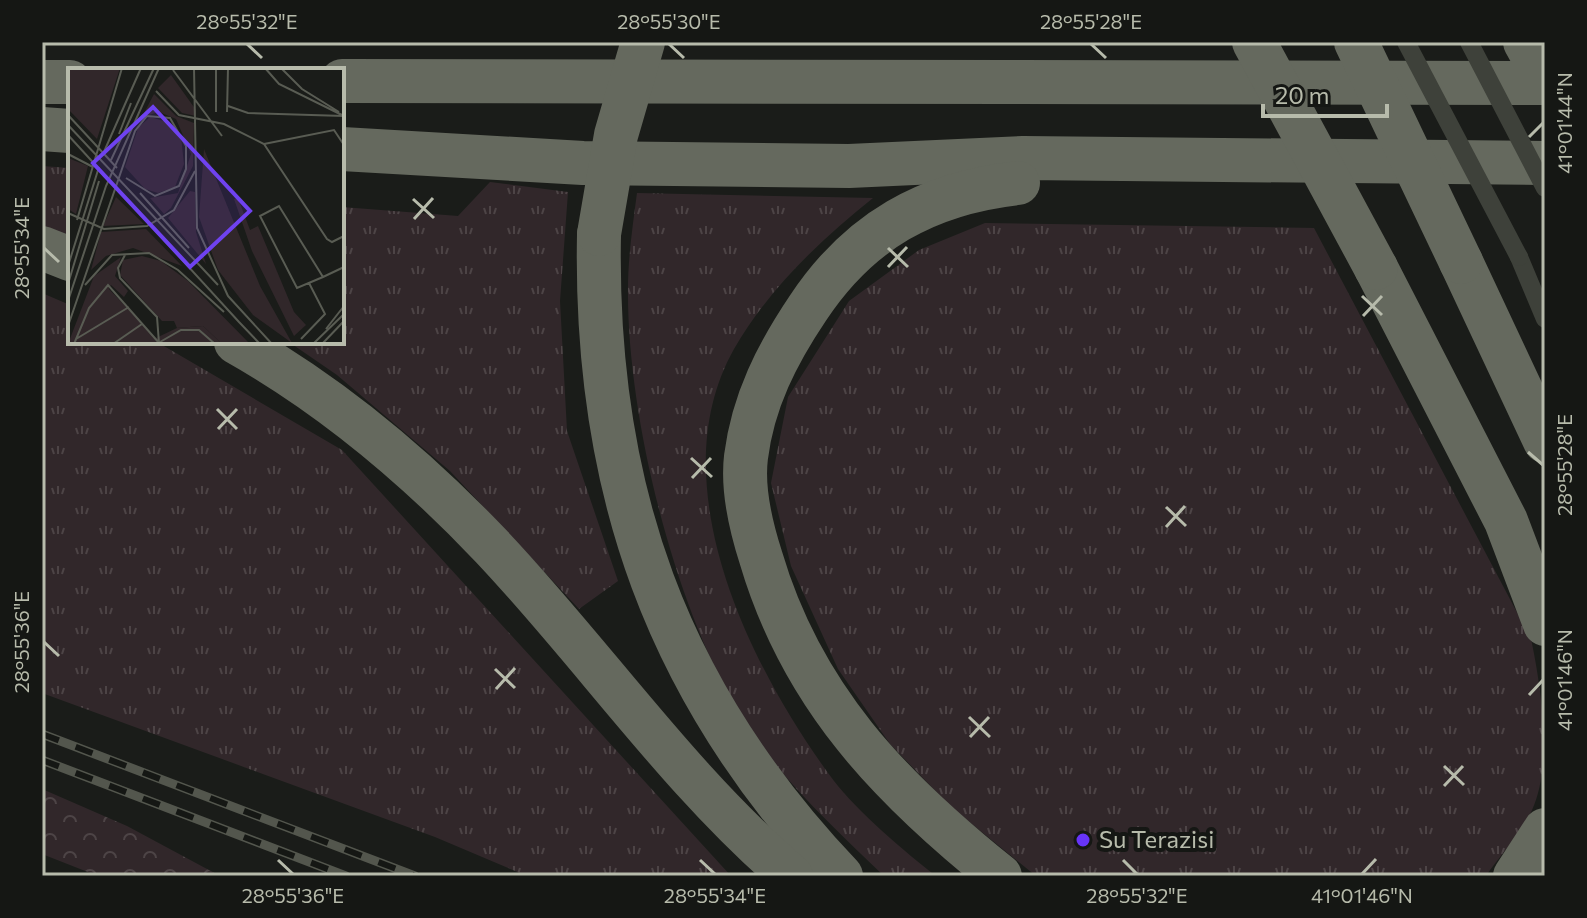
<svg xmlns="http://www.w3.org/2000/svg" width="1587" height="918" font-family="Commissioner,sans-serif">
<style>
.grass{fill:url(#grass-tufts)}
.forest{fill:url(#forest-crowns)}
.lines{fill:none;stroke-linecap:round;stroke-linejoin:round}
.service{stroke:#3e413a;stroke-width:18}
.trunk{stroke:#65695e;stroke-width:44}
.rail-casing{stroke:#53564d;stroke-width:9}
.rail{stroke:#151714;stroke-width:6;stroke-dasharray:18;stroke-linecap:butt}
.service-bridge{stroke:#3e413a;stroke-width:18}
.trunk-bridge{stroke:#65695e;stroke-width:44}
.ticks{fill:none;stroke:#b7bbab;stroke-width:3}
.poi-dot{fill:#6734f8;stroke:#151714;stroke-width:3}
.labels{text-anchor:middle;stroke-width:8;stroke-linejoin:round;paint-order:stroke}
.poi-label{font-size:24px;fill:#b7bbab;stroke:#151714;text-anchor:start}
.inset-road{fill:none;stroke:#595c53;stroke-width:2}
.view{fill:#6f42f0;fill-opacity:0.15;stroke:#6f42f0;stroke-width:4}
.inset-edge{fill:none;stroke:#b7bbab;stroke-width:4}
.neatline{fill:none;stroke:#b7bbab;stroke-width:3}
.ticks-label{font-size:20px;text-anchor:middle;fill:#b7bbab}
</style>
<defs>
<pattern id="grass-tufts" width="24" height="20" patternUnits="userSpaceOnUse" patternTransform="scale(2)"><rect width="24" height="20" fill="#31272a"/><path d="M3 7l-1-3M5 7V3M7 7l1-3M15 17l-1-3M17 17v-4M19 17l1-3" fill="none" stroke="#4d4446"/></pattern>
<pattern id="forest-crowns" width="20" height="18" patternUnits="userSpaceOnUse" patternTransform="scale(2)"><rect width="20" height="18" fill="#31272a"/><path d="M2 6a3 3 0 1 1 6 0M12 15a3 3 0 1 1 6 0" fill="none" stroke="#4d4446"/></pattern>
</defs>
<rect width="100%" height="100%" fill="#1a1c19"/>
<!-- grass -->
<g class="grass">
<path d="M42,166L70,168V240L42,229Z"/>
<path d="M490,182L568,192L560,301L567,431L618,581L579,609L450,471L337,375L289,342H342V207L458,216Z"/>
<path d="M637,193L873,198C820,240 768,290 734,349C658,484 751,670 834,781C857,811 906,853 936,876H884C830,824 774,773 736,708C673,600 627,415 628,289C628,257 633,224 637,193Z"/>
<path d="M985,223L1314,228L1531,639C1541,686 1553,765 1532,810C1522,833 1500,855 1486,876H1036L951,807L890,744L838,669L791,566L771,483L788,397L849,301L919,250Z"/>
<path d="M42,293L70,305V342H157L342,450L731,876H527L435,837L42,693Z"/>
</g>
<!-- forest -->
<path class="forest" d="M42,789L127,826L220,876H98L42,854Z"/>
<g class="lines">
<!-- service -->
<path class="service" d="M1519,257L1545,319"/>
<!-- trunk -->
<g class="trunk">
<path d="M1525,42L1545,78"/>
<path d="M342,81L1545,83"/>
<path d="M42,82H70"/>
<path d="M42,129L70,131"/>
<path d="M342,149L583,163L849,166L1023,158L1545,163"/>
<path d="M599,234C594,487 666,692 841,876"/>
<path d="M42,248L70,259"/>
<path d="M1461,262L1545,441"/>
<path d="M1376,268L1506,521L1545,624"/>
<path d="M236,342C330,395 418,469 492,547C594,655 678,779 791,876"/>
<path d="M1000,876C890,788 802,697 761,558C751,527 742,490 746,457C753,401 777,354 808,308C859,231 927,193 1018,183"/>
<path d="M1515,876L1545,830"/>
</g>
<!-- rail casing -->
<g class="rail-casing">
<g id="rail">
<path d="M42,734L415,876"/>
<path d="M42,760L346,876"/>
</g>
</g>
<!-- rail -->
<use href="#rail" class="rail"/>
<!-- service-bridge -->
<g class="service-bridge">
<path d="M1406,42L1519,257"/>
<path d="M1469,42L1545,188"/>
</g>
<!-- trunk-bridge -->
<g class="trunk-bridge">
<path d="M1254,42L1376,268"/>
<path d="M1356,42L1461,262"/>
<path d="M599,234L616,135L643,42"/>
</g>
</g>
<!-- ticks -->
<path class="ticks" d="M247,44L262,58M669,44L684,58M1091,44L1106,58M1529,137L1543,123M413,199L434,218M414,219L433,198M44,248L59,262M888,248L908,267M888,267L907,247M1362,296L1382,315M1363,316L1382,296M217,409L237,429M218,429L237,409M1528,452L1543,465M691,458L712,477M692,478L711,458M1166,507L1186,526M1166,527L1185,506M44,642L59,656M495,669L515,688M496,689L515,668M1529,695L1543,680M969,717L990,737M970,737L989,717M1444,766L1464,785M1444,786L1463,766M278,860L293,874M700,860L715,874M1123,860L1137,874M1362,874L1376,859"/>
<!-- markers -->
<circle class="poi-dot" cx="1083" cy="840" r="8"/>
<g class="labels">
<!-- poi labels -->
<g class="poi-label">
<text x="1099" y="848">Su Terazisi</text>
</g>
</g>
<!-- overview -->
<g transform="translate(68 68)">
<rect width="276" height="276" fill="#1a1c19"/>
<path d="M0,0H52L29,71L0,41ZM103,7L128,42V48L114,45L90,20ZM86,26L108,48L126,55L125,98L103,140L96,146L82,130L110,125L123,86L108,51L91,44L74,49ZM82,49L103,55L113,68L116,96L107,119L90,125L77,121L57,99L70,60ZM136,81L192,218L224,275L185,247L150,202L131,149ZM0,90L20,98L8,146L0,141ZM122,123L127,124L128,164L138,196L100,150ZM48,129L76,156L35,158ZM78,161L114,198L65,180L38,188L23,202L33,164ZM74,188L93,193L120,213L182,276H154L135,258L109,260L106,253H94L52,207L55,192ZM53,189L47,208L60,223L56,229L43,217L6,276H0L26,208Z" fill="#31272a"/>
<path d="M170,130L182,162L190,158L226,244L238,257L226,268L184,183L166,131Z" fill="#31272a"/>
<path d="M40,220L88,270L109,260L135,258L154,276H6L34,222Z" fill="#31272a"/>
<path class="inset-road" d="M126,0L129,160L160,228M148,0V44M197,0L211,16L274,47M213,0L234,21L271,44M105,2L154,68M88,23L111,47L156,56L196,76L259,171L264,174L276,168M160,38L180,45L276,48M159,44L160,0M0,47L49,100M0,57L150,217M51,66L63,35M0,67L171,254M196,76L266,62L276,77M0,86L25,99M35,86L73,0M43,92L86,0M72,125L121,180M0,145L36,161L79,158L106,142L127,103M9,152L54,0M57,187L50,200L52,210L89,249L91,275M0,198L31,99M255,209L211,138L192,148L229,220L255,209L276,199M0,216L31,113M17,217L44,187L81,185L110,202L156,244M160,228L204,276M0,233L38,118L91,0M171,254L192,276M0,258L67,63L79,48L102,50L118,78V101L111,118L87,128L58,110M258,261L276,238M8,271L61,239M233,271L257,246L241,215M92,274L113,262H131L147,276M6,276L21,240L40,217L92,276M45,276L74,256M245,276L276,246M254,276L276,253"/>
<path class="view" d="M85,39L182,143L122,199L25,95Z"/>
<rect width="276" height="276" class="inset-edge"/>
</g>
<!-- border -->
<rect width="1587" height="918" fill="none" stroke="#151714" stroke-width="88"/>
<!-- scale -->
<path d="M1263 104v12h124v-12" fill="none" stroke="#b7bbab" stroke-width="4"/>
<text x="1275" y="104" font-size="24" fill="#b7bbab" stroke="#151714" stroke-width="6" paint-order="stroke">20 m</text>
<rect x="44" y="44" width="1499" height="830" class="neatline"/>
<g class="ticks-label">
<text x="247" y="29">28°55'32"E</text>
<text x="669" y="29">28°55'30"E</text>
<text x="1091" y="29">28°55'28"E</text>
<text transform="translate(1565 123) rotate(-90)" y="7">41°01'44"N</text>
<text transform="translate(22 248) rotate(-90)" y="7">28°55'34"E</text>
<text transform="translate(1565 465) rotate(-90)" y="7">28°55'28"E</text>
<text transform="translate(22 642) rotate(-90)" y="7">28°55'36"E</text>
<text transform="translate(1565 680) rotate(-90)" y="7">41°01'46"N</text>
<text x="293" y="903">28°55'36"E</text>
<text x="715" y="903">28°55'34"E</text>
<text x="1137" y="903">28°55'32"E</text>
<text x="1362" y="903">41°01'46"N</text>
</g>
</svg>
